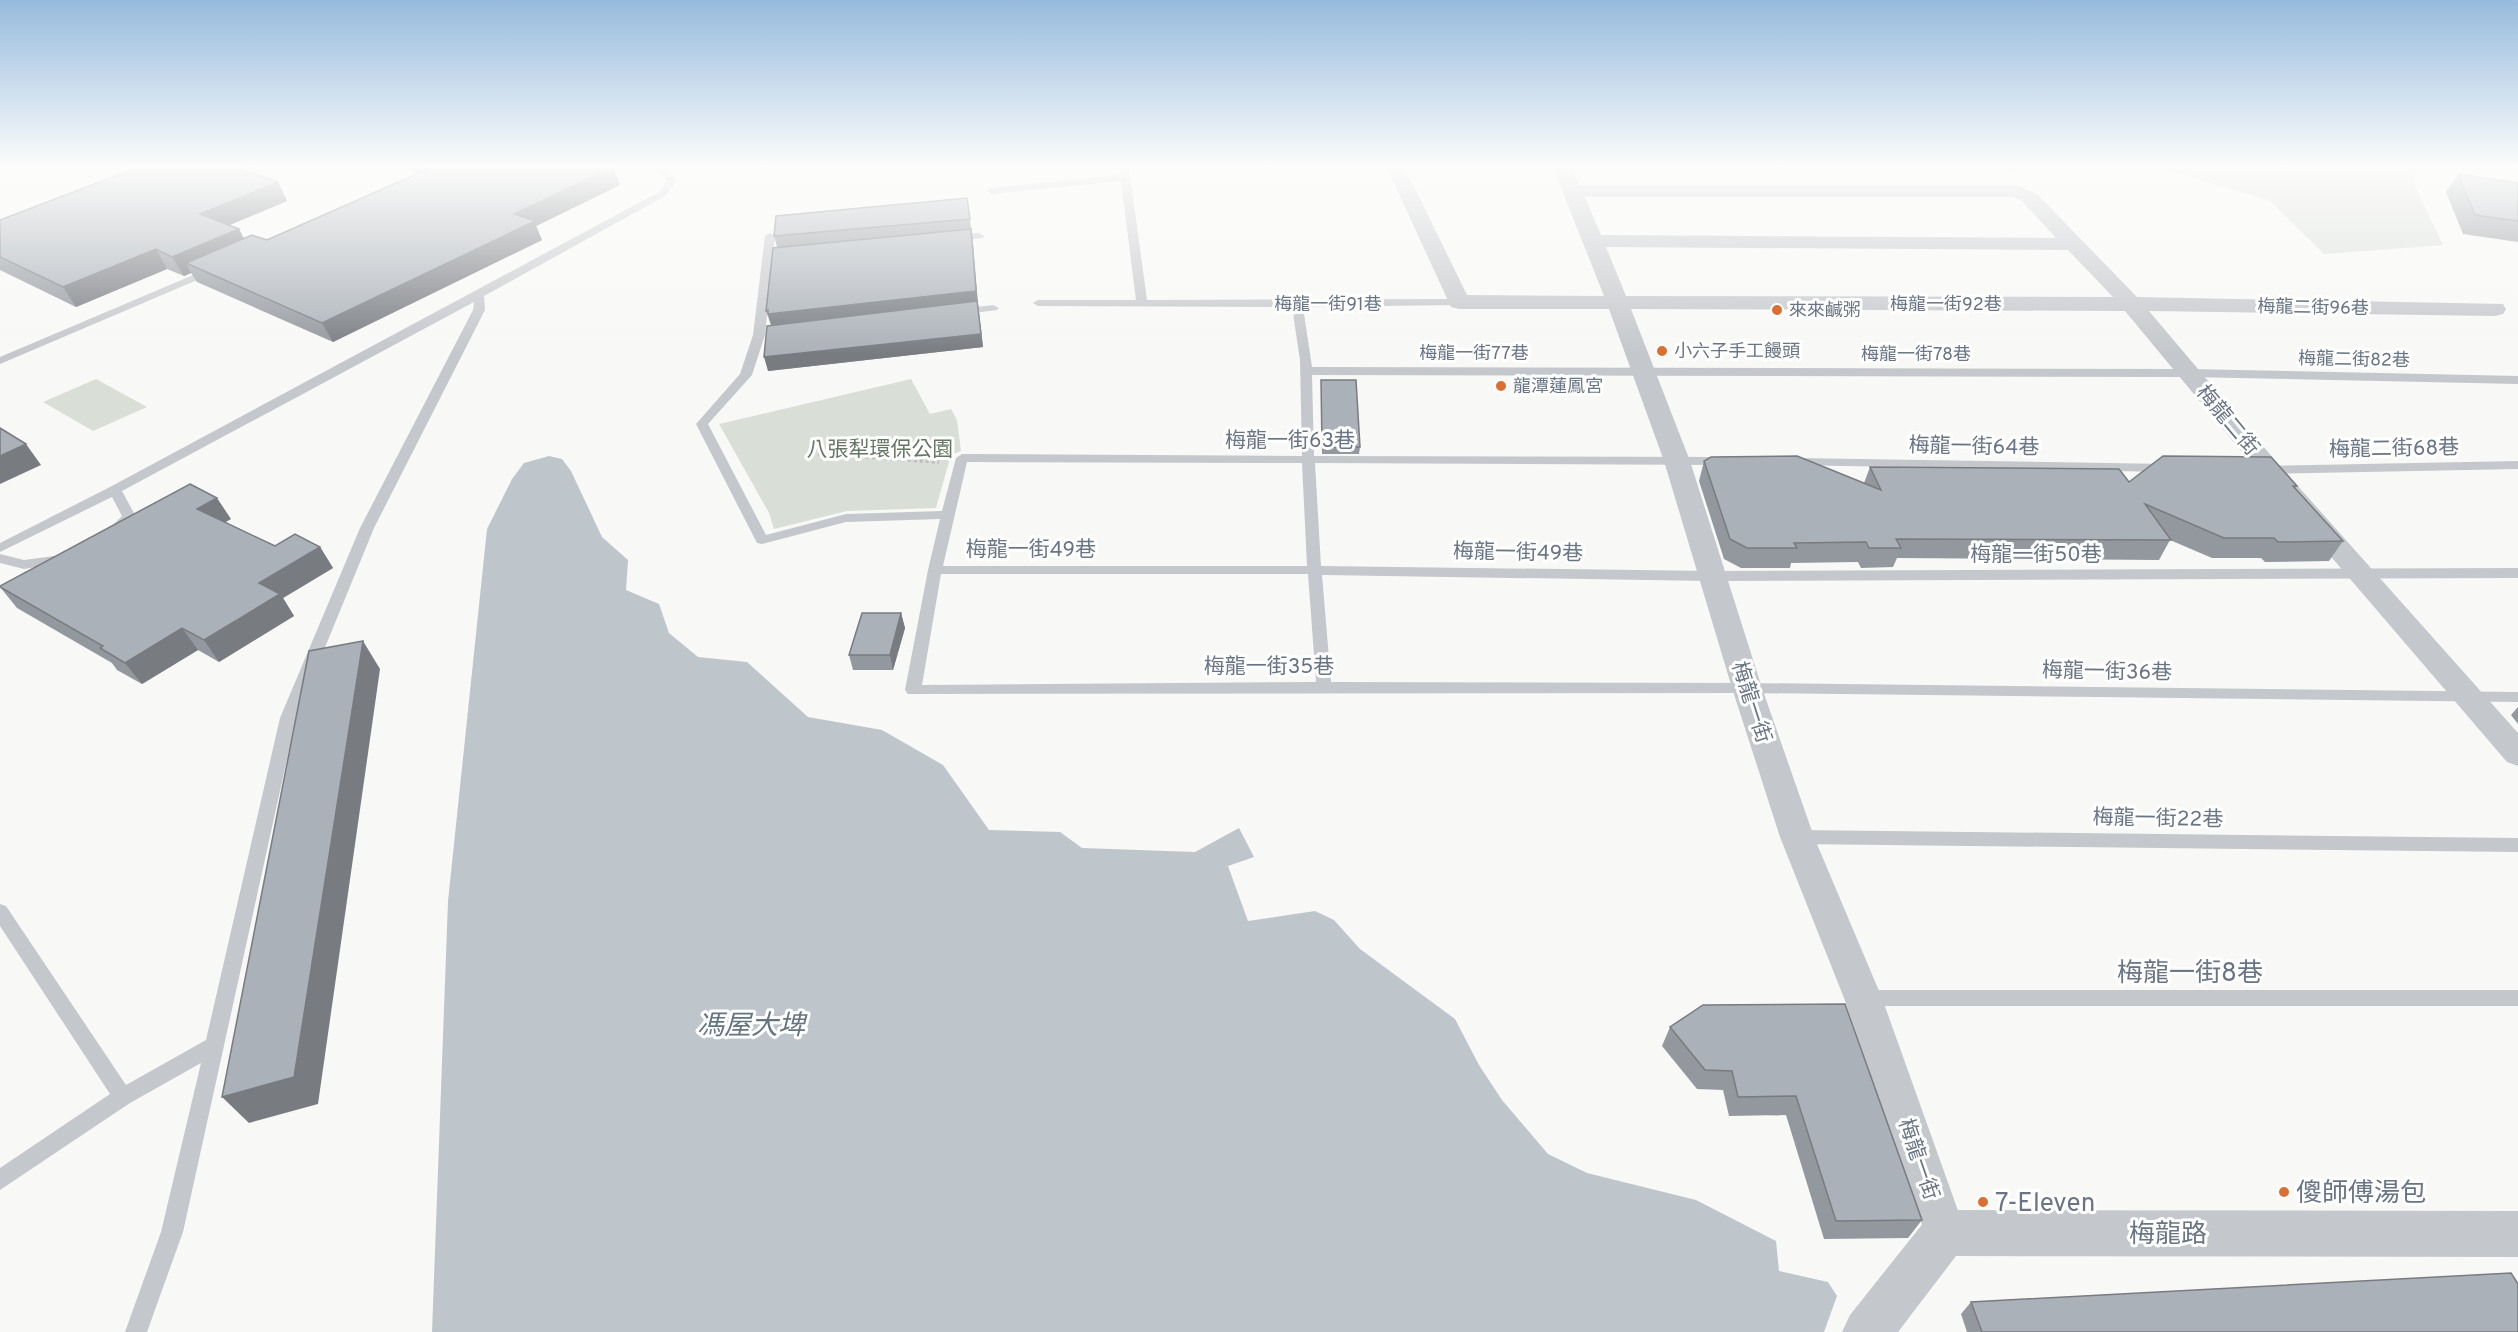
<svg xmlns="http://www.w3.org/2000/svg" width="2518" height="1332" font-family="Overpass,'Noto Sans TC',sans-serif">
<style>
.green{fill:#d9dfd7}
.water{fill:#bec6cc}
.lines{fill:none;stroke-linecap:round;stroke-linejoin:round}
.path{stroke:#bcbec1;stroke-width:4;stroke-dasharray:3 3;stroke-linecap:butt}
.service{fill:#c4c7cb;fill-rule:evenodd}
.minor{fill:#c4c7cb;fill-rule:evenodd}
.tertiary{fill:#c4c7cb;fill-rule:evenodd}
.wall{fill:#93989e}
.shaded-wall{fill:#787c81}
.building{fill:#abb1b8;stroke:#787c81;stroke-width:1.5}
.poi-dot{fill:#db6f33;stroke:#fff;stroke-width:2}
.labels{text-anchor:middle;stroke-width:6;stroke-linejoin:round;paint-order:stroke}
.far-street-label{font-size:18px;fill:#697585;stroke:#fff}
.far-poi-label{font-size:18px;fill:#697585;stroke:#fff;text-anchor:start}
.street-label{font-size:21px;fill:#697585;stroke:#fff}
.park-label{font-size:21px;fill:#657763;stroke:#fff}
.near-street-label{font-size:26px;fill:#697585;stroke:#fff}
.near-poi-label{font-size:26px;fill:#697585;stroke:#fff;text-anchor:start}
.near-water-label{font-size:27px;font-style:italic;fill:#647580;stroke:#fff}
</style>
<rect width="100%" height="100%" fill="#f8f8f6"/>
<!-- green -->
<g class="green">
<path d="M2004,168H2417L2413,182L2443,245L2324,254L2270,201L2164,169L2009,170Z"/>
<path d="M96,379L147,407L93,431L43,402Z"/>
<path d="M911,379L930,414L951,409L957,420L961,451L951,455L936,508L847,511L774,529L769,513L719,424Z"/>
</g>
<!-- water -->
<path class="water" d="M549,456L562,459L571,471L602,537L628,560L626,590L659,604L669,633L698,657L747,662L808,717L882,730L943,765L989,830L1060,832L1082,848L1195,852L1239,828L1254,857L1228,866L1248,921L1315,911L1334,920L1360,949L1455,1019L1479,1065L1502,1100L1548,1154L1587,1173L1696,1200L1776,1241L1779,1271L1828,1282L1837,1296L1824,1332H432L448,901L487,529L512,479L524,463Z"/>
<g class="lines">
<!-- path -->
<path class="path" d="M812,453L939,462"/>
<!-- service -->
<g class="service">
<path d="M651,168H665L677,180L665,196L484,296L485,310L374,528L296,718L183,1232L147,1332H125L161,1232L201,1063L130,1103L0,1190V1168L110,1094L0,926V904L6,906L126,1085L206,1040L280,718L360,528L473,310L474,302L122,491L136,517L121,532H111L109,529L122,516L112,497L0,552V543L110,487L659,192L667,180Z"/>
<path d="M1119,168H1129L1147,300L1459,299L1464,302L1459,305L1303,307L1312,367L2189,369L2518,376V384L2189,377L1312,375L1314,456L1723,457L1729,461L1723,465L1315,463L1321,566L1711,571L2518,568V578L1711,581L1322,575L1331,682L1747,683L2518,692V702L1747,693L908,694L905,690L928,570L940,519L846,522L762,544L757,543L696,424L740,374L753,335L765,236L770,233L775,236L765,335L752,375L708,424L766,535L846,514L942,511L956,458L962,454L1302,456L1300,360L1292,307L1038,306L1033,303L1038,300H1136L1121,181L991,194L986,191L991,188L1120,175ZM967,462L1302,463L1307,566H943ZM941,574H1308L1316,682L922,685Z"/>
<path d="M979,233L984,236L983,238L953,241L948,238L953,235Z"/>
<path d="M212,267L217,270L216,272L0,364V357Z"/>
<path d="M993,305L999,308L997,310L959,315L953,312L959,309Z"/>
<path d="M1795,458L2167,464L2173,468L2167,472L1790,465L1789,462L1790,459Z"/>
<path d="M2518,461V469L2263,474L2257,470L2263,466Z"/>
<path d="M0,554L24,560L62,555L69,559L62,563L24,569L0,563Z"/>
<path d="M1797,830L2518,838V852L1797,844L1791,842L1789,837L1791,832Z"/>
<path d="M1863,990H2518V1006H1863L1856,1004L1854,998L1856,992Z"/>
</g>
<!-- minor -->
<path class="minor" d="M1387,168H1405L1467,295L1604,296L1554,170L1556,168H1572L1580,185H2017L2037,194L2137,297L2503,304L2506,309L2503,314L2495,316L2149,311L2279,465L2518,733V766L2507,762L2261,475L2125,311L1631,309L1690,461L1762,688L1814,837L1882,998L1966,1233L1960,1248L1945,1254L1930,1248L1844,998L1780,837L1732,688L1664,461L1609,309H1459L1451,307ZM1585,197H2013L2023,202L2056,238L1601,235ZM1606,247L2068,250L2113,297L1626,296Z"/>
<!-- tertiary -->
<path class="tertiary" d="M1945,1210L2518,1211V1257L1956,1256L1898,1332H1842L1850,1315L1928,1217Z"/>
</g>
<!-- wall -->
<g class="wall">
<path d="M402,168H614L620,185L536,226L542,240L333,342L197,282L191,273L184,276L167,269L76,307L0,270V220L278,182L287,201L229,225L244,238L267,240L418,173Z"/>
<path d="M2458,174L2518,183V242L2463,234L2446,192Z"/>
<path d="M967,198L973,242L978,304L983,347L768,371L771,325L766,311L777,247L774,236Z"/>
<path d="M1321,387L1360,447L1359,454H1322Z"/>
<path d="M1704,461L1864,483L1870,467L2129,482L2297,486L2295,488L2343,541L2329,561L2265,562L2261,558H2212L2170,540L2159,560L1897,558L1893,567L1861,568L1858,562L1791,563L1790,568H1741L1724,559L1699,481Z"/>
<path d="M231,519L225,522L275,546L320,547L333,568L283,598L294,616L219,662L198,650L142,684L117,670L112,663L17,608L0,587Z"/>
<path d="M901,613L905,628L893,670H853L849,655Z"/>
<path d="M2518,707V724L2511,715Z"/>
<path d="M1703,1005L1922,1220L1908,1238L1824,1239L1786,1115L1729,1116L1723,1090L1697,1089L1662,1046L1670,1027Z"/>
<path d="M1971,1302L2518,1332H1967L1961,1314Z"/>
</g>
<!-- shaded-wall -->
<g class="shaded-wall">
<path d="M418,168H430L421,174Z"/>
<path d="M612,168H614L620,185L536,226L542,240L333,342L322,323L514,214Z"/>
<path d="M278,182L287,201L211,233L200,214Z"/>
<path d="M239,229L249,248L186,263L191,273L184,276L172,257Z"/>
<path d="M971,229L978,304L983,347L768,371L764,357L772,328L768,314Z"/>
<path d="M156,249L167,269L76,307L63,287Z"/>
<path d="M26,444L41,465L0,484V456Z"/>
<path d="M217,498L231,519L211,530L197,509Z"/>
<path d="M320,547L333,568L283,598L294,616L219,662L204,640L259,583Z"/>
<path d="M901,613L905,628L893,670L890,655Z"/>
<path d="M182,628L198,650L142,684L125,663Z"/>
<path d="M363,641L380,669L318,1104L249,1123L222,1097Z"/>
</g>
<!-- building -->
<g class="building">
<path d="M136,168H239L278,182L200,214L239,229L172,257L156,249L63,287L0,257V220Z"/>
<path d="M430,168H612L514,214L535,221L322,323L186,263L252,235L267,240Z"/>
<path d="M2458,174L2518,183V221L2475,215Z"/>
<path d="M967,198L970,219L774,236L776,216Z"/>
<path d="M971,229L976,291L768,314V310L766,311L773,248Z"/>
<path d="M977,301L981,334L764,357L767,326Z"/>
<path d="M1321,380H1356L1360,447H1322Z"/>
<path d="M0,428L26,444L0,456Z"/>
<path d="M1797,456L1881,490L1870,467L2119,469L2129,482L2163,456L2271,457L2297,486H2293L2343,541L2278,542L2274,538H2224L2145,504L2171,540L1896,539L1901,548H1869L1866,542L1794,543L1797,548H1747L1730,539L1704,461L1711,457Z"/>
<path d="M190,484L217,498L197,509L275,546L295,534L320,547L259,583L280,594L204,640L182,628L125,663L100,648L103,646L0,587V586Z"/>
<path d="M862,613H901L890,655H849Z"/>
<path d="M363,641L294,1077L222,1097L309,651Z"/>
<path d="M1845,1004L1922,1220L1836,1221L1796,1096L1738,1097L1732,1071L1705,1070L1670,1027L1703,1005Z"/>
<path d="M2511,1273L2518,1284V1332H1982L1971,1302Z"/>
</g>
<!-- sky -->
<linearGradient id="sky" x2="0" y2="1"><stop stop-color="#97bbdd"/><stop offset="0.47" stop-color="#fcfcfb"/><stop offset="1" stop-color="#fcfcfb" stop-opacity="0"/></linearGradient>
<rect width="2518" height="354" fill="url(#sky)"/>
<!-- markers -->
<g class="poi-dot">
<circle cx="1777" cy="310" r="6"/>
<circle cx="1662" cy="351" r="6"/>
<circle cx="1501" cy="386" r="6"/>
<circle cx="2284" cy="1192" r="6"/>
<circle cx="1983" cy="1202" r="6"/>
</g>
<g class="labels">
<!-- far-street labels -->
<g class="far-street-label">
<text x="1328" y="310">梅龍一街91巷</text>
<text x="1946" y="310">梅龍一街92巷</text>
<text transform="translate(2313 307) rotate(1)" y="6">梅龍二街96巷</text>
<text x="1474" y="359">梅龍一街77巷</text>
<text x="1916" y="360">梅龍一街78巷</text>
<text transform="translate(2354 359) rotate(1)" y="6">梅龍二街82巷</text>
</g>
<!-- far-poi labels -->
<g class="far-poi-label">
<text x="1789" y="316">來來鹹粥</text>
<text x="1674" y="357">小六子手工饅頭</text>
<text x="1513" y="392">龍潭蓮鳳宮</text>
</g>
<!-- street labels -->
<g class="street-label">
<text transform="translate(2228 420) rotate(50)" y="7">梅龍二街</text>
<text x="1290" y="447">梅龍一街63巷</text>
<text transform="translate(1974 446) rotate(1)" y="7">梅龍一街64巷</text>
<text transform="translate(2394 448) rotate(-1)" y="7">梅龍二街68巷</text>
<text x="1031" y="556">梅龍一街49巷</text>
<text transform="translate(1518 552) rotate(1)" y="7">梅龍一街49巷</text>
<text x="2036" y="561">梅龍一街50巷</text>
<text x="1269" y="673">梅龍一街35巷</text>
<text transform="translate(2107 671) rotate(1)" y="7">梅龍一街36巷</text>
<text transform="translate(1752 702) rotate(72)" y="7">梅龍一街</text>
<text transform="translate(2158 818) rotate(1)" y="7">梅龍一街22巷</text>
<text transform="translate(1919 1159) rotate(71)" y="7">梅龍一街</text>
</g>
<!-- park labels -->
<g class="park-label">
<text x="880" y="456">八張犁環保公園</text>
</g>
<!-- near-street labels -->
<g class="near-street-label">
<text x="2190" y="981">梅龍一街8巷</text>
<text x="2168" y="1242">梅龍路</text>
</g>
<!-- near-poi labels -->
<g class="near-poi-label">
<text x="2296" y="1201">傻師傅湯包</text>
<text x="1995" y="1211">7-Eleven</text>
</g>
<!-- near-water labels -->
<g class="near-water-label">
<text x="751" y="1034">馮屋大埤</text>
</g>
</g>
</svg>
